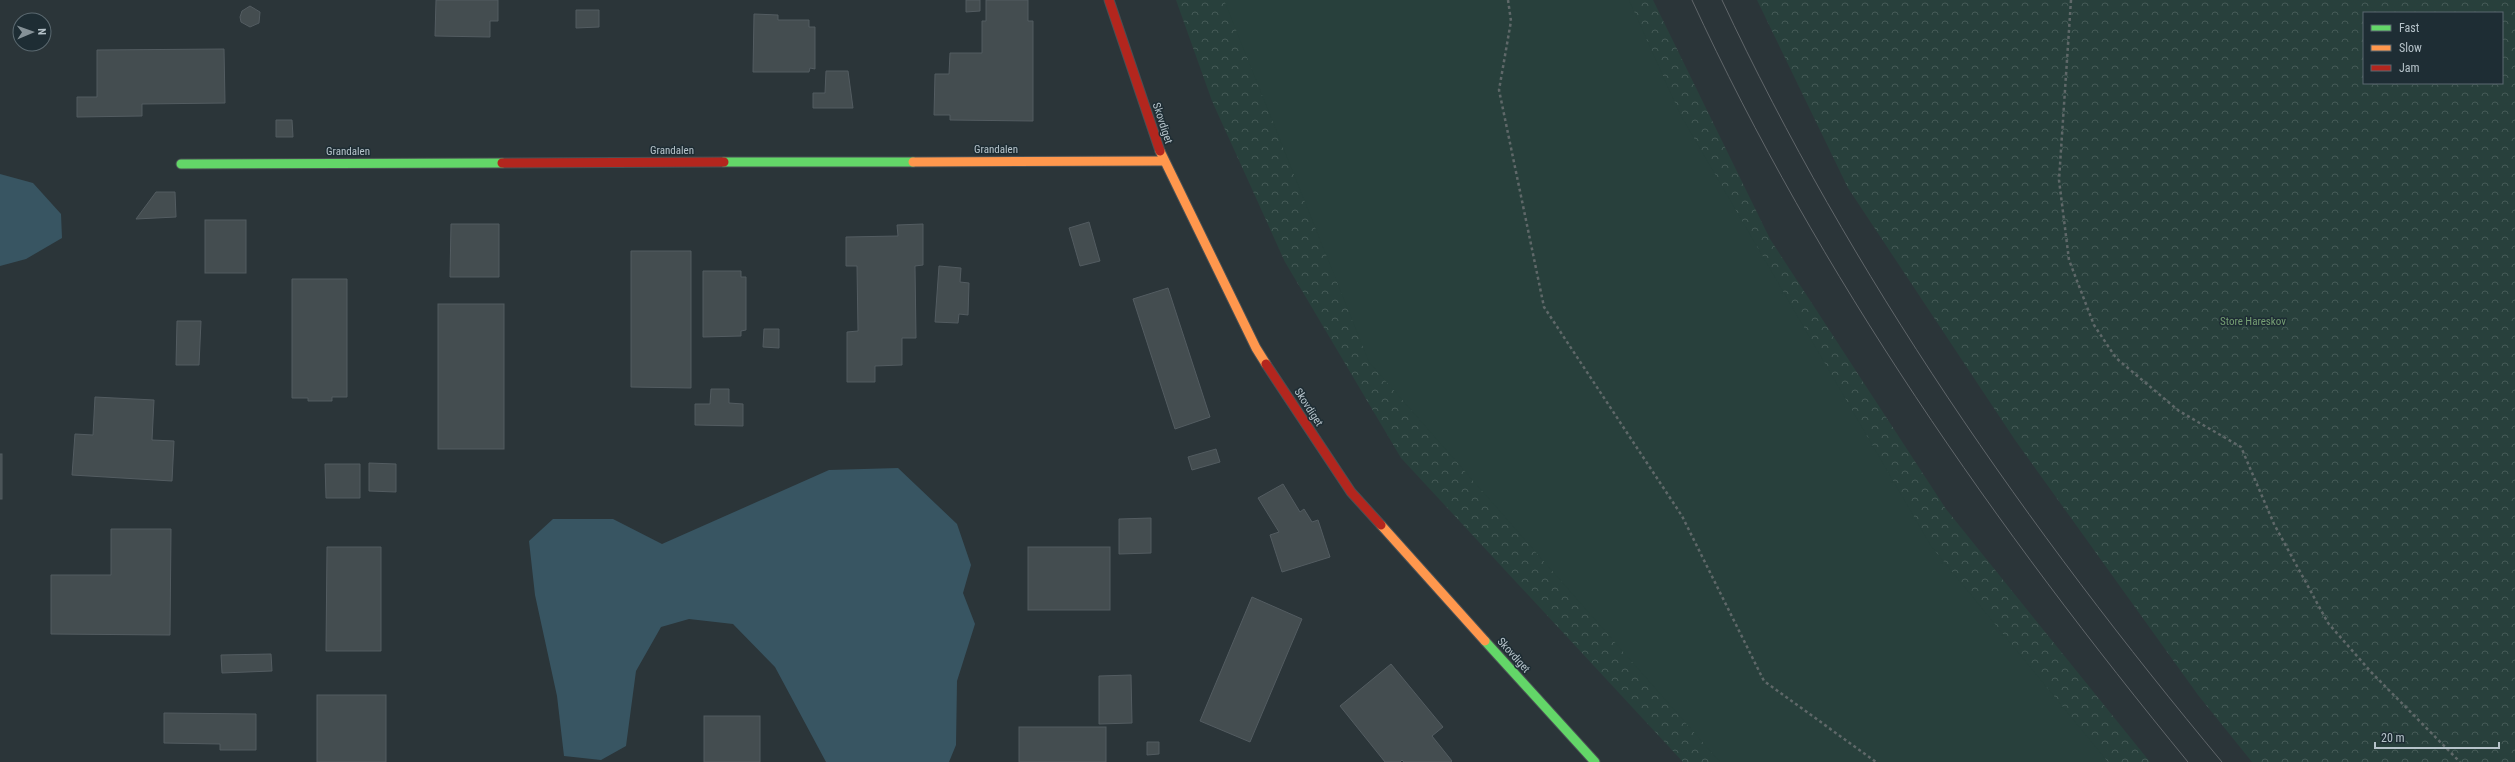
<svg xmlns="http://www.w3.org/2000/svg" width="2515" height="762" font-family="'Roboto Condensed',sans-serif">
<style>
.forest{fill:url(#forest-crowns);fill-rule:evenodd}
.park{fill:#28403c}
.water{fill:#385562}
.building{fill:#444d50;stroke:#535c61}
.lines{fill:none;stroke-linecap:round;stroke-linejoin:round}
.fast-casing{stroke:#495054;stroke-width:11}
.slow-casing{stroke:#495054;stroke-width:11}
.jam-casing{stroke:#495054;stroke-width:11}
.path{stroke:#5f6869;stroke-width:2.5;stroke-dasharray:3 3;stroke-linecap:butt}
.fast{stroke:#63d668;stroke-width:9}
.slow{stroke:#ff974d;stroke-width:9}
.jam{stroke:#b3261e;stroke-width:9}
.tram{stroke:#60666a;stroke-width:1}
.labels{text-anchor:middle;stroke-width:3;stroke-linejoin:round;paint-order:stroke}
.street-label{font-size:11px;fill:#b6c3ca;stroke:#1e2d34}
.park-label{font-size:11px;fill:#769f74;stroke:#1e2d34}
</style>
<defs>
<pattern id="forest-crowns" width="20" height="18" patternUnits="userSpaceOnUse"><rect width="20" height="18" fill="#28403c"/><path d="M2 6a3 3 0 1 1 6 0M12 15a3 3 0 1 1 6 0" fill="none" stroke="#455a57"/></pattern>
</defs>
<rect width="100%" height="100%" fill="#2b3539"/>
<!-- forest -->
<g class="forest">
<path d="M1176,0H1653L1770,239L1946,509L2150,762H1683L1401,458L1285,262L1212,101Z"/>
<path d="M1757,0H2515V762H2252L2198,695L2015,440L1848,188ZM2364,13H2502V83H2364Z"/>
</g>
<!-- park -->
<path class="park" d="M1224,0H1629L1680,114L1931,546L2108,762H1720L1369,362Z"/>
<!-- water -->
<g class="water">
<path d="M0,174L33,183L61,214L62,238L26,259L0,266Z"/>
<path d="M898,468L957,524L971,565L963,593L975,624L957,681L956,745L949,762H826L775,667L733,624L689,619L661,627L636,671L626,746L601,760L564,756L557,696L535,595L529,541L553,519H613L662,544L829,470Z"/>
</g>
<!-- building -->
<g class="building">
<path d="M436,0H498V21H490V37L435,36Z"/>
<path d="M966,0H980V11L966,12Z"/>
<path d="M986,0H1028V21H1033V121L950,120V115H934L935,74H949L950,53H982V21H986Z"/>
<path d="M250,6L260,12L259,23L250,27L241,22L240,17L242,11Z"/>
<path d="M576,10H599V27L576,28Z"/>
<path d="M754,14L778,15V20H809V27H815V69L810,68L809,72H753Z"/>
<path d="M224,49L225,103L142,104V116L77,117V97H97V50Z"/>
<path d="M826,71H848L853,108H813V93H825Z"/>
<path d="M276,120H292L293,137H276Z"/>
<path d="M156,192H175L176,217L136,219Z"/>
<rect x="205" y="220" width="41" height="53"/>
<path d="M1089,222L1100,261L1080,266L1069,228Z"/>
<path d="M451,224H499V277H450Z"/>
<path d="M923,224V265L915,266L916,338H902V365L875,366V382H847V332L858,331L857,266H846V237L898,236L897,225Z"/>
<path d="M631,251H691V388L631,387Z"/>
<path d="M939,266L961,268L960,282L969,283L968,315L959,314L958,323L935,322Z"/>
<path d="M703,271H741V277H746V330L741,331V336L703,337Z"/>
<path d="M292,279H347V397H332V401H308V398H292Z"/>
<path d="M1168,288L1210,417L1175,429L1133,299Z"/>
<rect x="438" y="304" width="66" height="145"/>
<path d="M177,321H201L199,365H176Z"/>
<path d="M764,329H779V348L763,347Z"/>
<path d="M711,389H729V403L743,404V426L695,425V404H710Z"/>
<path d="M95,397L154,400L152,440L174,441L172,481L72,475L75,434L93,435Z"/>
<path d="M1216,449L1220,462L1192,470L1188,457Z"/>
<rect x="0" y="454" width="2" height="45"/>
<path d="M369,463L396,464V492L369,491Z"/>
<path d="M325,464H360V498H326Z"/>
<path d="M1283,484L1300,512L1304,509L1312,522L1318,520L1330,557L1282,572L1270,535L1279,532L1258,498Z"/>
<path d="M1151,518V553L1119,554V519Z"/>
<path d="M111,529H171L170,635L51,634V575H111Z"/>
<path d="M327,547H381V651H326Z"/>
<rect x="1028" y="547" width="82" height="63"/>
<path d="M1252,597L1302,619L1250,742L1200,721Z"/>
<path d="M271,654L272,671L222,673L221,655Z"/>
<path d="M1391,664L1443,727L1432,736L1452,761L1451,762H1404L1402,760L1400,762H1385L1340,706Z"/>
<path d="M1131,675L1132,723L1099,724V676Z"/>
<rect x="317" y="695" width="69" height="67"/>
<path d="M164,713L256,714V750H220V744L164,743Z"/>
<rect x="704" y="716" width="56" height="46"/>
<rect x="1019" y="727" width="87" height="35"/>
<path d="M1147,742H1159V754L1147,755Z"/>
</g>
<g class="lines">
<!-- fast casing -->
<g class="fast-casing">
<g id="fast">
<path d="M724,162H913"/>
<path d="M181,164L502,163"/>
<path d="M1485,641L1595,762"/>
</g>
</g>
<!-- slow casing -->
<g class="slow-casing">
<g id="slow">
<path d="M1160,151L1256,348L1266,364"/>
<path d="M913,162L1163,161"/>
<path d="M1381,525L1485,641"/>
</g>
</g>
<!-- jam casing -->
<g class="jam-casing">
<g id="jam">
<path d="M1109,0L1160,151"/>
<path d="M502,163L724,162"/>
<path d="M1266,364L1351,492L1381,525"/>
</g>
</g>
<!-- path -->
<g class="path">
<path d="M1508,0L1511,21L1499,90L1544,307L1682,516L1764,681L1876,762"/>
<path d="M2071,0L2059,180L2069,260L2094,325L2116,358L2179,411L2241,447L2274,524L2328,623L2371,672L2460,762"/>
</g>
<!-- fast -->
<use href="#fast" class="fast"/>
<!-- slow -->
<use href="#slow" class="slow"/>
<!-- jam -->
<use href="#jam" class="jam"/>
<!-- tram -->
<g class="tram">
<path d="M1692,0C1819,276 1996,528 2188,762"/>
<path d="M1722,0C1851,276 2028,529 2222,762"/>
</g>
</g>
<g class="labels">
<!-- street labels -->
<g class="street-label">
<text transform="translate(1163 123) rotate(72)" y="4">Skovdiget</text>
<text x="996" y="153">Grandalen</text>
<text x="672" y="154">Grandalen</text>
<text x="348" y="155">Grandalen</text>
<text transform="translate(1309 407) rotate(57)" y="4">Skovdiget</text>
<text transform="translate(1514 655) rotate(48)" y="4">Skovdiget</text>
</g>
<!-- park labels -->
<g class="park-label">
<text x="2253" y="325">Store Hareskov</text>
</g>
</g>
<!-- legend -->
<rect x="2363" y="12" width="140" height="72" fill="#1e2d34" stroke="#5b6970"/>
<rect x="2371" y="25" width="20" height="6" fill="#63d668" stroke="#5b6970"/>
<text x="2399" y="32" font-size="12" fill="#b6c3ca">Fast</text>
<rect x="2371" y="45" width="20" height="6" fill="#ff974d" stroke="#5b6970"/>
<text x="2399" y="52" font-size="12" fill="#b6c3ca">Slow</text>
<rect x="2371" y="65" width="20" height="6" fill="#b3261e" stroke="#5b6970"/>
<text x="2399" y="72" font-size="12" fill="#b6c3ca">Jam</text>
<!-- north arrow -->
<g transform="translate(32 32) rotate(88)"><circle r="19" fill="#1e2d34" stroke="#5b6970"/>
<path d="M0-3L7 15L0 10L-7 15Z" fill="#859197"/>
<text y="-6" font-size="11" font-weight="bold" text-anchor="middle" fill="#b6c3ca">N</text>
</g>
<!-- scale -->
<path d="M2375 742v6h124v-6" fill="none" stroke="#b6c3ca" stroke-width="2"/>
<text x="2381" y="742" font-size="12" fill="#b6c3ca" stroke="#1e2d34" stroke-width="3" paint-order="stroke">20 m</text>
</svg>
